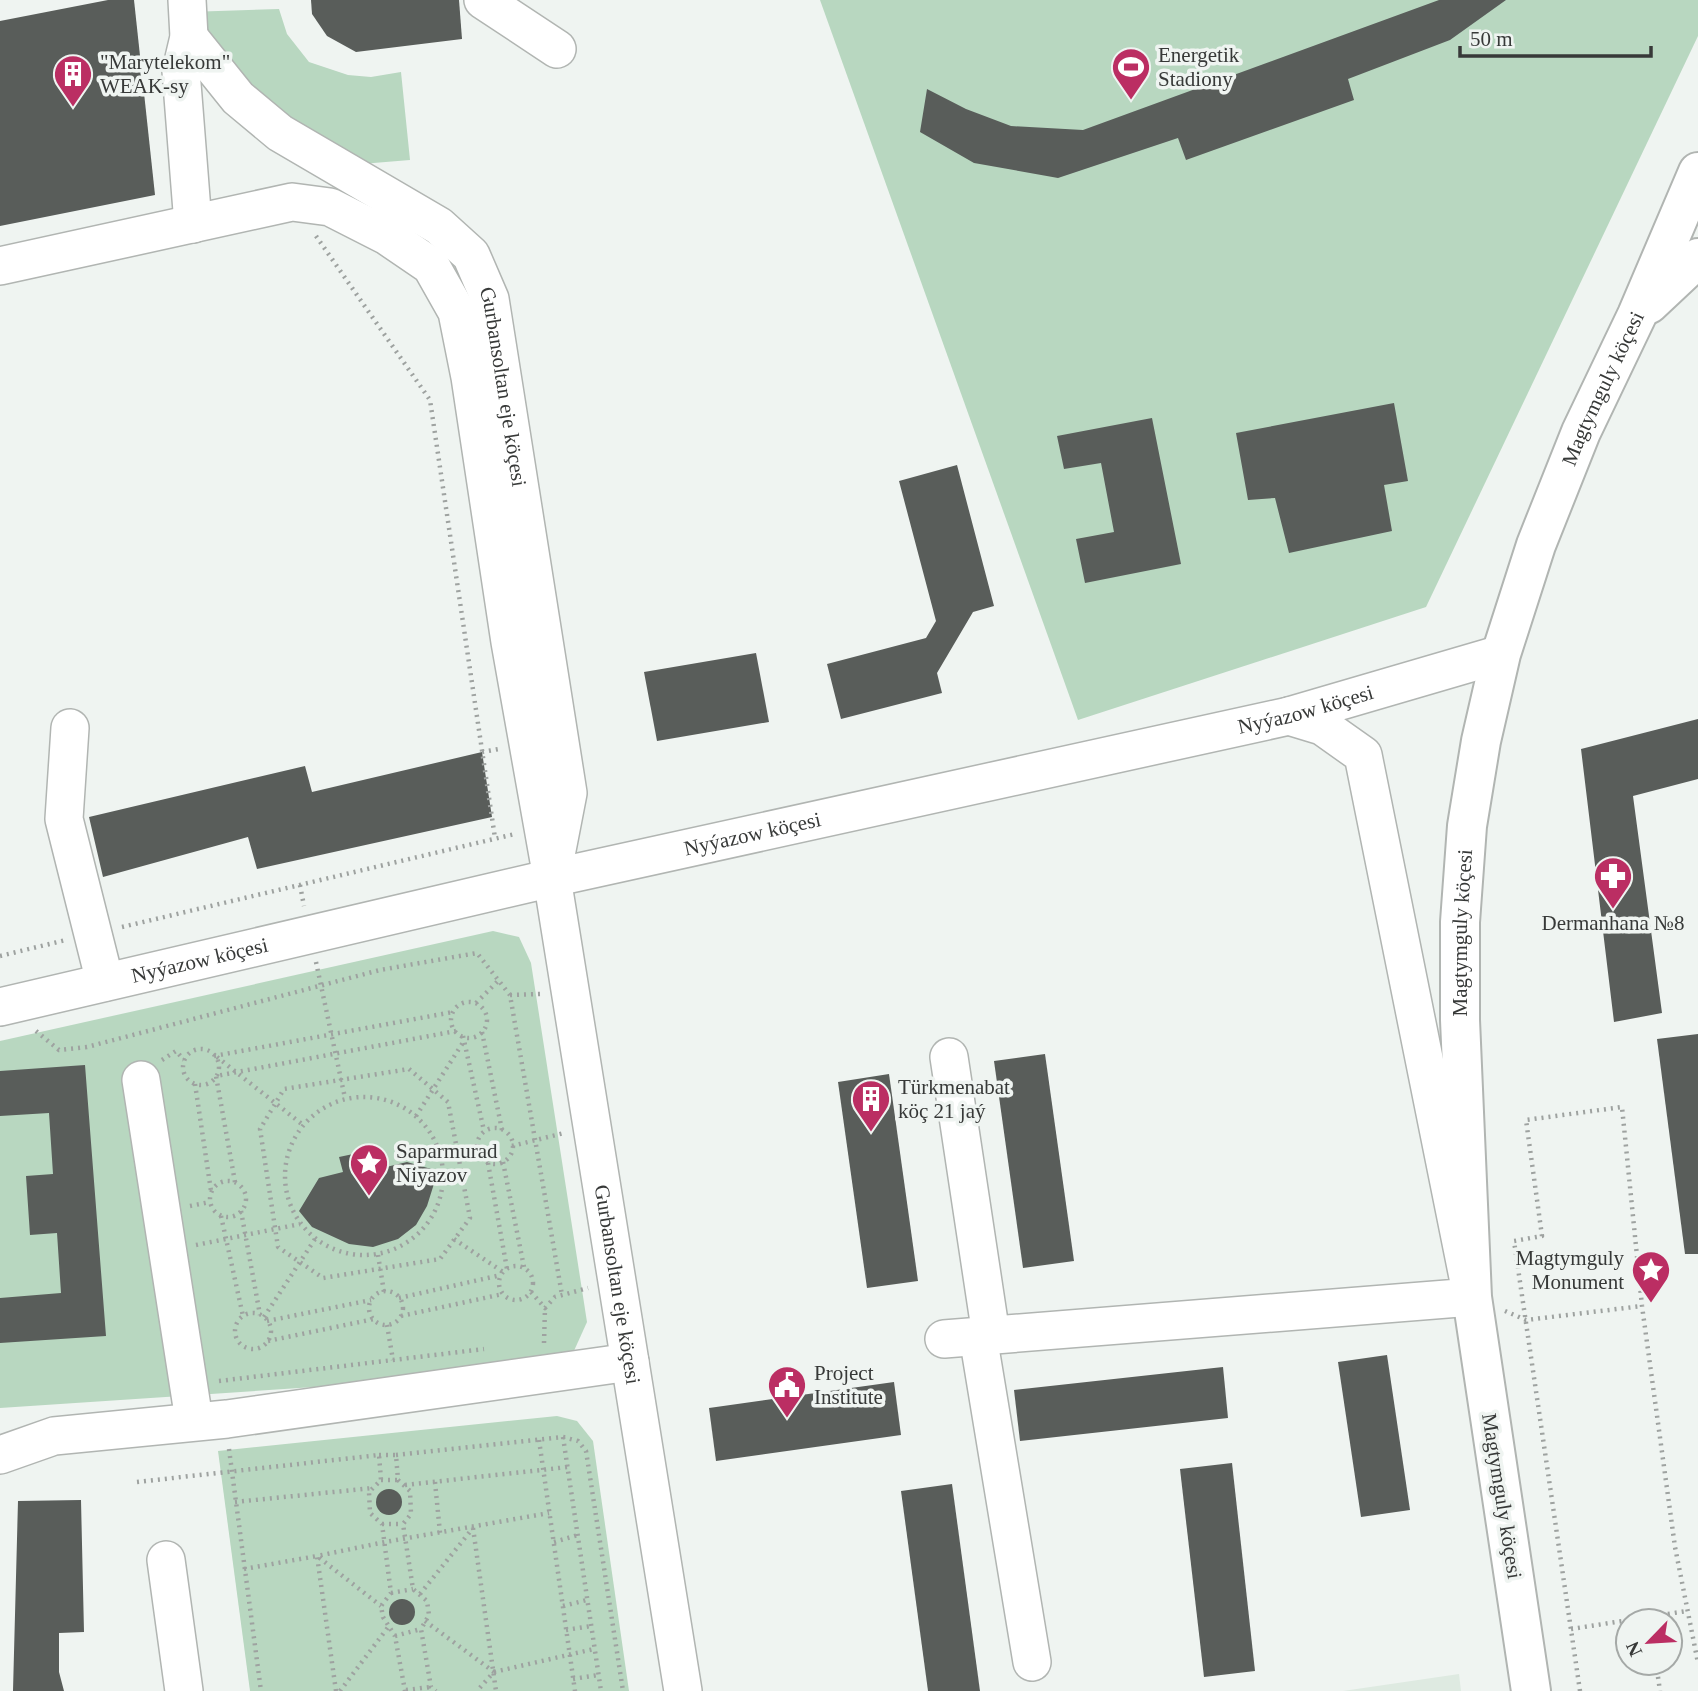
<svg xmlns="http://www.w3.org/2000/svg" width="1698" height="1691" font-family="Georgia,serif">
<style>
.built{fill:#deeae1}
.green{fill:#b8d7c0}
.building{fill:#595d5a}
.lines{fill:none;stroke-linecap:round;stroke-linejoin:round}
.minor-casing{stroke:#b1b5b2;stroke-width:40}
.major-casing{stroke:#b1b5b2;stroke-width:42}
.path{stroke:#9ea2a0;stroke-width:4.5;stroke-dasharray:2 5;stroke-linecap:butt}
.minor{stroke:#fff;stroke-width:37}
.major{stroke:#fff;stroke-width:38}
.labels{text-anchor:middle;stroke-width:7;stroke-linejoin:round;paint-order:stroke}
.poi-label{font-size:21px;fill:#373938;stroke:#eff4f1;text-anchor:start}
.street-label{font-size:21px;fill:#373938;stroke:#eff4f1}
</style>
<rect width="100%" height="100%" fill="#eff4f1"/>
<!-- built -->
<path class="built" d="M1459,1674L1461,1691H1343Z"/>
<!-- green -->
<g class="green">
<path d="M820,0H1698V36L1426,607L1078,720Z"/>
<path d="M279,9L287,34L309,62L348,75L371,77L401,72L410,160L337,166L280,133L188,12Z"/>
<path d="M493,931L519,937L531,963L587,1322L573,1353L554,1371L0,1408V1041Z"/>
<path d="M557,1416L577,1421L593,1441L629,1691H250L218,1451Z"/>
</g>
<!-- building -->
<g class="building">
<path d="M108,0H134L155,195L0,226V21Z"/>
<path d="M311,0H459L462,39L356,52L327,36L312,14Z"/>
<path d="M1439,0H1506L1450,40L1348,79L1354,100L1186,160L1178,138L1058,178L974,163L920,132L927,89L966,109L1011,126L1083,130Z"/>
<path d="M1394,403L1408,481L1384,485L1392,531L1289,553L1275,498L1248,500L1236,433Z"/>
<path d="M1152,418L1181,564L1085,583L1076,539L1114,532L1101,463L1064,469L1057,436Z"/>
<path d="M957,465L994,606L973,612L937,673L942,693L841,719L827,664L926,638L936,621L899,481Z"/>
<path d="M756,653L769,722L657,741L644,672Z"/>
<path d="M1698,719V779L1633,796L1662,1013L1614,1022L1581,749Z"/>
<path d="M482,752L492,817L257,869L248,837L103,877L89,817L305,766L312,792Z"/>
<path d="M1698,1034V1254H1685L1657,1039Z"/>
<path d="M1045,1054L1074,1261L1023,1268L994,1061Z"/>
<path d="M85,1065L106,1336L0,1343V1298L61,1293L57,1233L30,1235L26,1176L53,1174L49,1113L0,1116V1071Z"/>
<path d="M889,1074L918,1281L867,1288L838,1082Z"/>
<path d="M377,1149L382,1168L407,1162L438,1171L427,1206L416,1225L398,1239L373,1247L349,1244L312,1227L299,1211L319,1178L343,1172L339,1157Z"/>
<path d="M1387,1355L1410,1510L1361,1517L1338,1362Z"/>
<path d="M1223,1367L1228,1418L1020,1441L1014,1390Z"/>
<path d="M894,1382L901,1435L716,1461L709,1408Z"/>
<path d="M1232,1463L1255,1671L1204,1677L1180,1469Z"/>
<path d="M952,1484L980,1691H928L901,1491Z"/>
<circle cx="389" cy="1502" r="13"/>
<path d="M81,1500L84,1632L59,1633V1672L64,1691H13L18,1501Z"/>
<circle cx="402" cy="1612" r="13"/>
</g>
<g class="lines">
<!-- minor casing -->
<g class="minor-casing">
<g id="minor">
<path d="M187,0L189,37L181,71L193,224"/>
<path d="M483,0L557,49"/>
<path id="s1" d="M189,37L238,98L280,133L439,226L471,255L490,299L568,793L556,855"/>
<path id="s2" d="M0,266L292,202L330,207L387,236L431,266L457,312L470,377L510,642L552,878L683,1691"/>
<path d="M70,728L64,819L105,982"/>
<path id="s3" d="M0,1007L552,878L1289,716L1501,654"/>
<path d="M949,1057L991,1335"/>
<path d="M141,1080L194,1420"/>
<path d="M978,1336L1032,1662"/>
<path d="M944,1339L1472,1297L1363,755L1322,726L1289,716"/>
<path d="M0,1455L54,1436L227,1419L630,1362"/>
<path d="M166,1560L184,1691"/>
</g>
</g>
<!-- major casing -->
<g class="major-casing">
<g id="major">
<path d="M1649,304L1698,258"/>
<path id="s4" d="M1531,1691L1472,1297L1460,1020V922L1467,826L1481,741L1501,654L1536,545L1581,432L1637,315L1698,172"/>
</g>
</g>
<!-- path -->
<g class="path">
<path d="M316,236L430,400L495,838"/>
<path d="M482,752L499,749"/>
<path d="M300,885L304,906"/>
<path d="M122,927L515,834"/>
<path d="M0,956L66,940"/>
<path d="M316,962L345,1098"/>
<path d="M510,995L541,994"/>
<circle cx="469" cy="1020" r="18"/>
<path d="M476,1003L498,981"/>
<path d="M36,1031L59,1050L87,1047L380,970L477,953L510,995L562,1295"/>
<path d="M482,1032L502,1130"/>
<path d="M463,1036L484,1131"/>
<circle cx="201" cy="1067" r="18"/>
<path d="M214,1056L453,1012"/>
<path d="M217,1057L303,1125"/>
<path d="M162,1060L176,1051L184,1060"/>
<path d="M409,1069L448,1102L470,1218L440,1259L323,1278L278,1247L260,1129L284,1089Z"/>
<path d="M195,1084L211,1191"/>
<circle cx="364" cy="1176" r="79"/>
<path d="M416,1116L464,1041"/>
<circle cx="495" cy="1146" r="18"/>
<path d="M512,1146L564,1133"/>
<path d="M441,1156L477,1150"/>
<path d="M503,1162L524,1267"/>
<path d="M488,1163L507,1269"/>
<circle cx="228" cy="1199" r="18"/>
<path d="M235,1182L216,1076L456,1031"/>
<path d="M190,1206L210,1202"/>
<path d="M241,1211L260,1315"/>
<path d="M221,1216L243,1316"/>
<path d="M454,1239L503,1272"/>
<path d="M196,1245L300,1224"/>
<path d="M378,1255L384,1292"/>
<circle cx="516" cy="1283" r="17"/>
<circle cx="386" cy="1308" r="17"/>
<path d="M531,1292L545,1308L555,1297L588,1288"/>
<path d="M399,1298L501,1275"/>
<path d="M1505,1311L1526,1320L1642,1306"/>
<circle cx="253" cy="1331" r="18"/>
<path d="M401,1316L503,1294"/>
<path d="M264,1317L315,1239"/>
<path d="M267,1321L371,1300"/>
<path d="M387,1325L393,1360"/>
<path d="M268,1341L374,1319"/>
<path d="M544,1343L545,1308"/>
<path d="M219,1381L484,1349"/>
<path d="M563,1437L601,1691"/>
<path d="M539,1440L575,1691"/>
<path d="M229,1449L261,1691"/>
<path d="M379,1455H396L398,1480L410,1491L411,1514L403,1524L413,1589L427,1601L429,1615L421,1629L431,1687L436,1691"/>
<path d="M396,1455L563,1437L578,1441L586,1451L623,1691"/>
<path d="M381,1480H398"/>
<path d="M137,1482L379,1455L381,1480L369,1492L370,1513L382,1524L391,1593L381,1606L383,1617L395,1636L405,1691"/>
<path d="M435,1482L440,1533"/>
<path d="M405,1485L568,1467"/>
<path d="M235,1502L373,1488"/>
<path d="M382,1524H403"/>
<path d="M473,1528L496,1691"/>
<path d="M554,1542L578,1535"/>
<path d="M244,1569L317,1556L381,1606"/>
<path d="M391,1593L413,1589"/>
<path d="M420,1594L473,1528"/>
<path d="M563,1606L587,1600"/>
<path d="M425,1621L494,1672L477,1691"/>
<path d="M1571,1629L1687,1611"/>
<path d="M566,1630L591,1626"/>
<path d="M395,1636L421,1629"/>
<path d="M1656,1663L1660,1691"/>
<path d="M494,1672L594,1649"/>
<path d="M573,1679L598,1675"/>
<path d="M406,1690L431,1687"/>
<path d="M336,1691L317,1556L385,1542L549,1513"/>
<path d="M340,1691L389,1626"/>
<path d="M1580,1691L1514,1241L1542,1236L1526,1120L1622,1107L1642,1306L1675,1547L1698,1663"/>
</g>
<!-- minor -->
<use href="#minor" class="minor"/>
<!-- major -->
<use href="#major" class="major"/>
</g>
<!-- icons -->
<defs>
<g id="stadium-pin" transform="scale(2.0125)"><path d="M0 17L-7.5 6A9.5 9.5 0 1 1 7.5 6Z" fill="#bb2e63" stroke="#eff4f1"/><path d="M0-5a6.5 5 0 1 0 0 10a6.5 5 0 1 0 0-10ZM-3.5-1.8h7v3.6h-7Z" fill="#fff"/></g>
<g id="building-pin" transform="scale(2.0125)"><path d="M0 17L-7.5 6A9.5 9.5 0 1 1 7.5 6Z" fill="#bb2e63" stroke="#eff4f1"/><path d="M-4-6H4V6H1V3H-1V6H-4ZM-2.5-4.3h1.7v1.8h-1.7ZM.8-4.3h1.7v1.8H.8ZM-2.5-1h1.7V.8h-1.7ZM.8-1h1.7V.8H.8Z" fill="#fff"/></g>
<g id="pharmacy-pin" transform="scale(2.0125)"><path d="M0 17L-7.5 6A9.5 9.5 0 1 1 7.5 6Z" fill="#bb2e63" stroke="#eff4f1"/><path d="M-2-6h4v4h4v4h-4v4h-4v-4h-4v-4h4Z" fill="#fff"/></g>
<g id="sight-pin" transform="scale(2.0125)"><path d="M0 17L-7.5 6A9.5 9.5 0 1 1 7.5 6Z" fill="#bb2e63" stroke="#eff4f1"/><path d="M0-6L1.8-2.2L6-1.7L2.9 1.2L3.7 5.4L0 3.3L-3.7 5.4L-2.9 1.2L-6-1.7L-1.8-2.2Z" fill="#fff"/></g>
<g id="civic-pin" transform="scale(2.0125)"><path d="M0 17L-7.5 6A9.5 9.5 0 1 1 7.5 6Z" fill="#bb2e63" stroke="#eff4f1"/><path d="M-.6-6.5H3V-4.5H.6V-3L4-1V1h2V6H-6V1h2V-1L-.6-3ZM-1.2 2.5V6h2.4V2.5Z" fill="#fff"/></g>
</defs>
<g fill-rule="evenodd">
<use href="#stadium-pin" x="1131" y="67"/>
<use href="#building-pin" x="73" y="74"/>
<use href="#pharmacy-pin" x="1613" y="876"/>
<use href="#building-pin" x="871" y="1099"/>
<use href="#sight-pin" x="369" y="1163"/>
<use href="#sight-pin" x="1651" y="1270"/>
<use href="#civic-pin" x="787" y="1385"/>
</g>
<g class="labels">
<!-- poi labels -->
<g class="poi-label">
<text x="1158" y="62">Energetik<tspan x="1158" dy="24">Stadiony</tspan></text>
<text x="100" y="69">"Marytelekom"<tspan x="100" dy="24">WEAK-sy</tspan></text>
<text x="1613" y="930" text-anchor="middle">Dermanhana №8</text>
<text x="898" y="1094">Türkmenabat<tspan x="898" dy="24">köç 21 jaý</tspan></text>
<text x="396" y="1158">Saparmurad<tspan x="396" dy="24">Niyazov</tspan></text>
<text x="1624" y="1265" text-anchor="end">Magtymguly<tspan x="1624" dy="24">Monument</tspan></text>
<text x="814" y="1380">Project<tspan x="814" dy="24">Institute</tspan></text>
</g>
<!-- street labels -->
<g class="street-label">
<text dy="7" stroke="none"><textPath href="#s1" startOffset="497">Gurbansoltan eje köçesi</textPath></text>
<text dy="7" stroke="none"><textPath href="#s4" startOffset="1330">Magtymguly köçesi</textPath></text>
<text dy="7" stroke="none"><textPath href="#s3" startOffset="1339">Nyýazow köçesi</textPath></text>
<text dy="7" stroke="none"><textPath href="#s3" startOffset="772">Nyýazow köçesi</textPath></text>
<text dy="7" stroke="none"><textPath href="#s4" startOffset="763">Magtymguly köçesi</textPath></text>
<text dy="7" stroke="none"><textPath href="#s3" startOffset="205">Nyýazow köçesi</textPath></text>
<text dy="7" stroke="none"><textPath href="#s2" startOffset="1493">Gurbansoltan eje köçesi</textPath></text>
<text transform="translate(1502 1496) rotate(81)" y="7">Magtymguly köçesi</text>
</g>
</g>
<!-- north arrow -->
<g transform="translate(1649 1642) rotate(245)"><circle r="33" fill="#eff4f1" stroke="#a5a9a7" stroke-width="2"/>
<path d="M0-5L12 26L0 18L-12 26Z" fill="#bb2e63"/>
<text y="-10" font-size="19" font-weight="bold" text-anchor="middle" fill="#373938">N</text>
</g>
<!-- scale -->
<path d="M1460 46v10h191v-10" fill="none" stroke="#373938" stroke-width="3.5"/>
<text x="1470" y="46" font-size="21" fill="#373938" stroke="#eff4f1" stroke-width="5" paint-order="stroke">50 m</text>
</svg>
